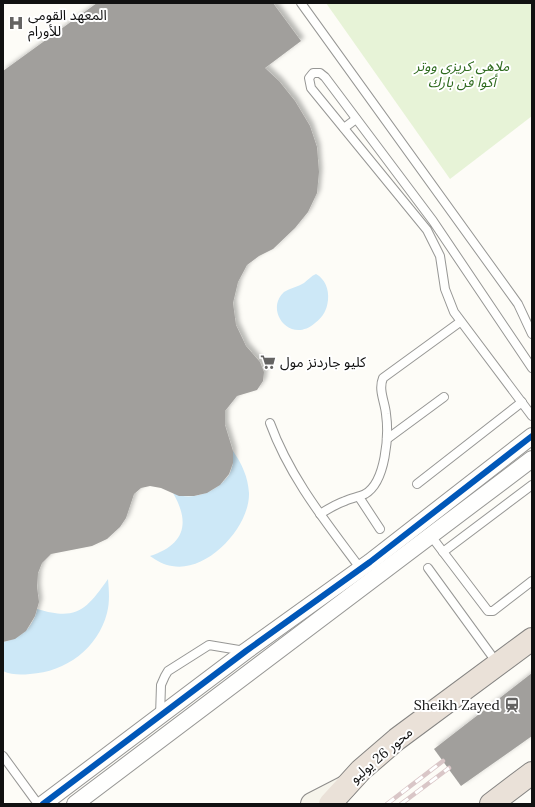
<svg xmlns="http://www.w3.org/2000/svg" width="535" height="807" font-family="Lora,'Noto Sans Arabic',serif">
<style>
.green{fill:#e7f3d7}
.water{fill:#cde8f7}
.building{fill:#a19f9c;filter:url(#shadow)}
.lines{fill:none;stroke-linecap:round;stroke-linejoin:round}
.lane-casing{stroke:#979795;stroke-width:10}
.street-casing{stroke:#979795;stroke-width:18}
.secondary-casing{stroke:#8e8d8b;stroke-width:24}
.highway-casing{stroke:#858482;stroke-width:24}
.lane{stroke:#fffffe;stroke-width:8}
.street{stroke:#fffffe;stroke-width:16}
.secondary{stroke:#f6f4eb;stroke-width:22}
.highway{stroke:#eae1d8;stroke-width:22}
.rail-casing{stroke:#d9c6c7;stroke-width:4.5}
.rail{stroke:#fff;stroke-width:3;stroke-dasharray:9;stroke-linecap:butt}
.cycleway-casing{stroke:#fff;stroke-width:8}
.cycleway{stroke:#0057b8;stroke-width:6}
.labels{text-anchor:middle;stroke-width:4;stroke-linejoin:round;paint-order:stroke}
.poi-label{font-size:14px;fill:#111;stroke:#fff;text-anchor:start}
.park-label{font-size:14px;font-style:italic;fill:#2f6b1f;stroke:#fff}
.street-label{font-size:14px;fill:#111;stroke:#fff}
</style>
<defs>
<filter id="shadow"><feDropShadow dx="3.5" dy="-3.5" stdDeviation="2" flood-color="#0004"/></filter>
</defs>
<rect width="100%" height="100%" fill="#fdfcf7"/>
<!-- green -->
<path class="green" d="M326,3H532V116L450,179Z"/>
<!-- water -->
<g class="water">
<path d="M316,274C325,279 329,289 328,300C327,310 323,317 315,323C290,345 264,310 284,292C290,288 298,287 304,283C308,280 311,276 316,274Z"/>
<path d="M233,451C242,464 248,477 249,493C250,527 207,573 172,566C164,565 157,561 150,556C184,545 191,524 173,493C192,502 217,492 229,475C233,468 233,459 233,451Z"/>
<path d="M108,579C109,591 110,602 107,613C98,648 66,672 30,674C21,675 11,675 3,671V642C21,638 33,628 37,609C77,621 86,610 108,579Z"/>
</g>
<!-- building -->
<g class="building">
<path d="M97,3H273L301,41L265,68L279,81L295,101L310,126L317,147L319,172L317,193L308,212L295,228L273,249L259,256L247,265L238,282L233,303L236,325L246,346L260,362L264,372L263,381L257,390L237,396L225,411V425L233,451V463L229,474L220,485L207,493L194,496H179L161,488L150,486L141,488L134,494L126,518L120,527L107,539L92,546L51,554L42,563L38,573L37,587L39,602L35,616L26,631L15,639L3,642V71Z"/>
<path d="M532,673V736L461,786L434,749Z"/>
</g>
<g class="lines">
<!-- lane casing -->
<g class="lane-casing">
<g id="lane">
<path d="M301,3L518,304L532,334"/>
<path d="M344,128L356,119"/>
<path d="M532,368L433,221L325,77L320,73H313L309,78L311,88L427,230L440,256L445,289L454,312L532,416"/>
<path d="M270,423C290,478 326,522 360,568"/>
<path d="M387,439L444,397"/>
<path d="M417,484L522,402"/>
<path d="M359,497L380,529"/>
<path d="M320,514C328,509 336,504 345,501C351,498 359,497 365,494C386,482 389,435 386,414C385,402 378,390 383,378L460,322"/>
<path d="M431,536L488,611H493L532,581"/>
<path d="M443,552L532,485"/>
<path d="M428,568L497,663"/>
<path d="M160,716L161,685L165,676L168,671L209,645L245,651"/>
<path d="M3,756L38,804"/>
</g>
</g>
<!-- street casing -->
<g class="street-casing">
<g id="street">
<path d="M43,804L246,651L370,562L532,436"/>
<path d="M75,804L532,459"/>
</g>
</g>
<!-- secondary casing -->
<g class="secondary-casing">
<path id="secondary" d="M312,804L345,787"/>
</g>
<!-- highway casing -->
<g class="highway-casing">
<g id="highway">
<path d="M330,804L361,770L397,739L532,639"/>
<path d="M491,804L532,773"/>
</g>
</g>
<!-- lane -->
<use href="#lane" class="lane"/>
<!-- street -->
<use href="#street" class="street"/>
<!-- secondary -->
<use href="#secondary" class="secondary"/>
<!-- highway -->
<use href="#highway" class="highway"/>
<!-- rail casing -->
<g class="rail-casing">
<g id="rail">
<path d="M387,804L443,761"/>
<path d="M401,804L449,768"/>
</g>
</g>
<!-- rail -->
<use href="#rail" class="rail"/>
<!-- cycleway casing -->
<g class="cycleway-casing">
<path id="cycleway" d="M43,804L246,651L370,562L532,436"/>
</g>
<!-- cycleway -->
<use href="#cycleway" class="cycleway"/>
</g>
<!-- icons -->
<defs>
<g id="hospital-bare" transform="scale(1.2)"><path d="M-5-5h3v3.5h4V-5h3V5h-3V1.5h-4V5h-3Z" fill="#646362" stroke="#fff" stroke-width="2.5" paint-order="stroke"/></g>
<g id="supermarket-bare" transform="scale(1.2)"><path d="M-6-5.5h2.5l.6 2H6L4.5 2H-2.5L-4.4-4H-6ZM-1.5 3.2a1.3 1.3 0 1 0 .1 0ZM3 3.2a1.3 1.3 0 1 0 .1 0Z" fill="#646362" stroke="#fff" stroke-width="2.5" paint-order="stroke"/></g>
<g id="station-bare" transform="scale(1.2)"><path d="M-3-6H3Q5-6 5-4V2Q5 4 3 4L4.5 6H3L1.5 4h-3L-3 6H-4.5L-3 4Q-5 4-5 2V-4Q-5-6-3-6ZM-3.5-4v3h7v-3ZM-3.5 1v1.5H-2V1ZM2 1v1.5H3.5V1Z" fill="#646362" stroke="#fff" stroke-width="2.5" paint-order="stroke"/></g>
</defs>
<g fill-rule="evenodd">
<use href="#hospital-bare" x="16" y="23"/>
<use href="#supermarket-bare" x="268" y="362"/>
<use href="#station-bare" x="512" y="705"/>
</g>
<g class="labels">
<!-- poi labels -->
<g class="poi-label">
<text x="28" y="20">المعهد القومى<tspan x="28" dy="16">للأورام</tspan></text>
<text x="280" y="367">كليو جاردنز مول</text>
<text x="500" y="710" text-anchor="end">Sheikh Zayed</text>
</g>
<!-- park labels -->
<g class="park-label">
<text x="462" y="71">ملاهى كريزى ووتر<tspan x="462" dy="16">أكوا فن بارك</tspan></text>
</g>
<!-- street labels -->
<g class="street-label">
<text transform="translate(381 755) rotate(-41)" y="5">محور 26 يوليو</text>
</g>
</g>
<!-- border -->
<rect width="535" height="807" fill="none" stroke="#111111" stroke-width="8"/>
</svg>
